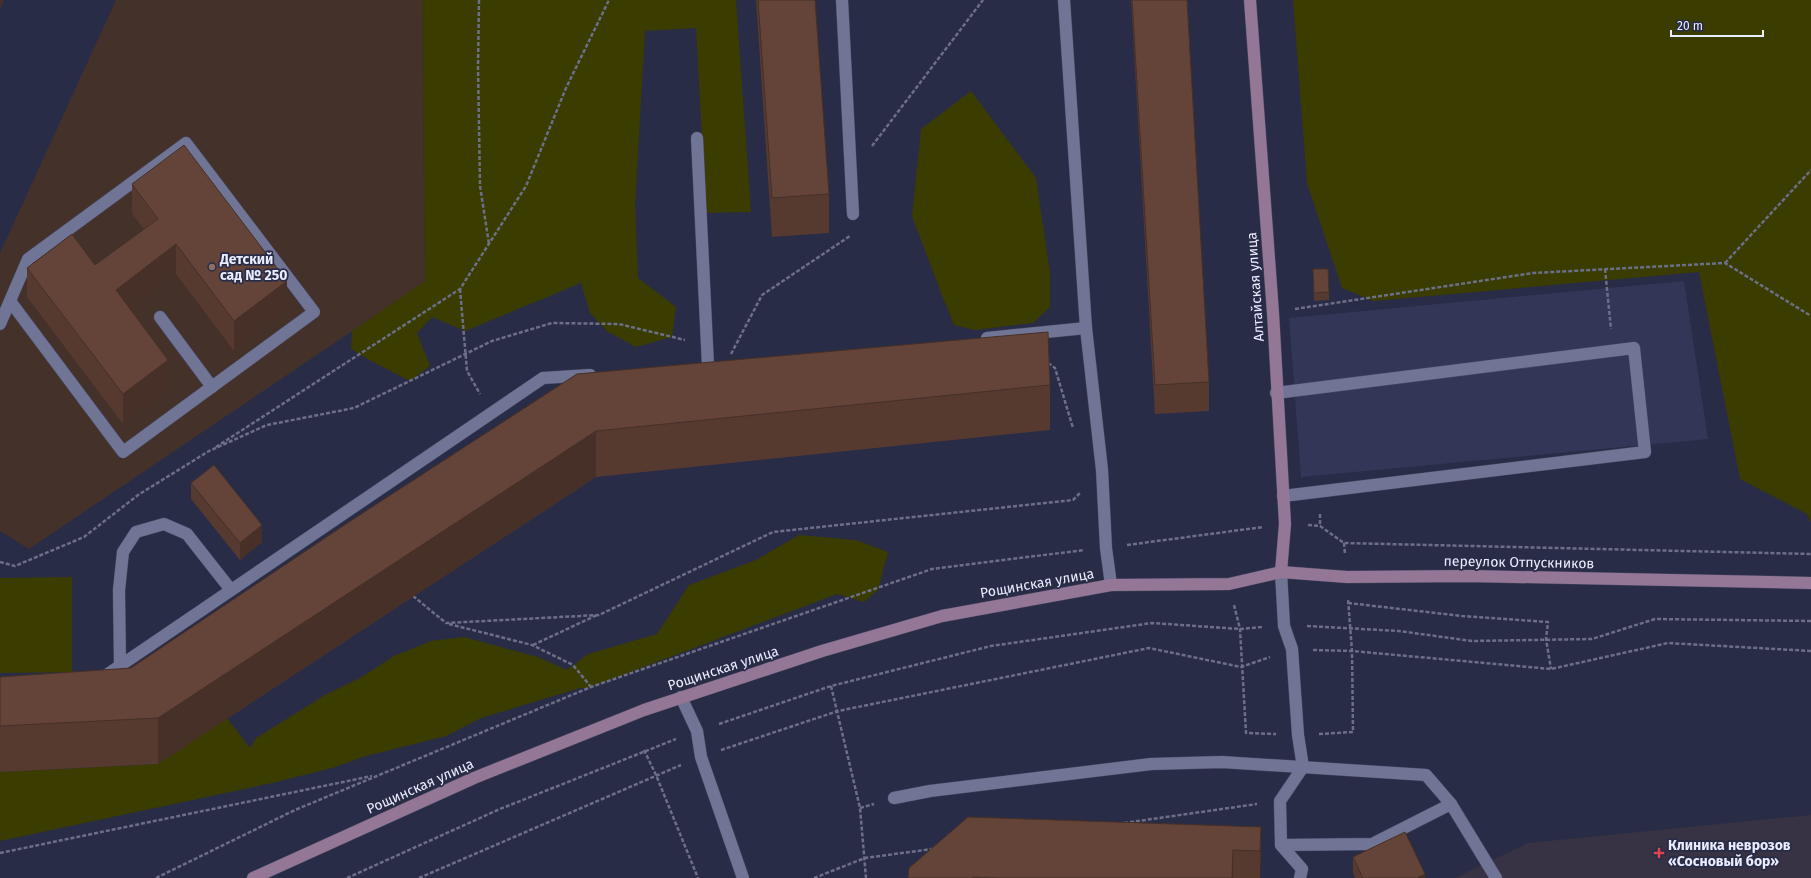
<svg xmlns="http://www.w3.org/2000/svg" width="1811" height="878" font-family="'Fira Sans',sans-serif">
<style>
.built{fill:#333757}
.education{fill:#44312a}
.medical{fill:#373344}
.green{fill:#3b3c00}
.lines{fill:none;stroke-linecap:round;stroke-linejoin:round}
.lane-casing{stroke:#46475f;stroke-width:13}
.secondary-casing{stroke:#46475f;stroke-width:13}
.path{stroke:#6c6f87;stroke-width:2.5;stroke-dasharray:4 2;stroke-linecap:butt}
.lane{stroke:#717595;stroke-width:12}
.secondary{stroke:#947696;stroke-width:12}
.wall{fill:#563a30}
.shaded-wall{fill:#463027}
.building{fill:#644438;stroke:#463027}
.education-dot{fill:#8d6e63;stroke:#292c47;stroke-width:1.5}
.health-dot{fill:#e0444e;stroke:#292c47;stroke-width:1.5}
.labels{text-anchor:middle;stroke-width:3.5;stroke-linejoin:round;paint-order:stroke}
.poi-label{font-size:14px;font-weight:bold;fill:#eaedff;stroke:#292c47;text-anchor:start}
.street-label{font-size:14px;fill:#eaedff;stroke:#292c47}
</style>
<rect width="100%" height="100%" fill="#292c47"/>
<!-- built -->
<path class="built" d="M1684,281L1708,439L1301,477L1289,318Z"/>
<!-- education -->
<path class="education" d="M116,0H422L425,282L29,549L0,531V253Z"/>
<!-- medical -->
<path class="medical" d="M1811,815V878H1455L1528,843Z"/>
<!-- green -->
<g class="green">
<path d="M422,0H736L751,212L706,213L696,28L645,31L635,205L638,278L676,307L672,337L636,347L608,332L590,313L581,283L465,331L432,317L417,333L430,366L410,381L371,361L351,349L352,331L425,281Z"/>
<path d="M1293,0H1811V522L1807,514L1740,479L1699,272L1373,301L1342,288L1307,183Z"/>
<path d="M971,91L1036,178L1050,273V307L1033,323L975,330L954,325L941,293L912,216L921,129Z"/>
<path d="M799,535L856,540L888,552L878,590L864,602L837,594L588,688H580L481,718L446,736L366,756L332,768L272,783L0,841V772L158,764L227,718L250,748L256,738L325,695L360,678L394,656L431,641L464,637L538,657L567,670L588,654L657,634L689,585L756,560Z"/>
<path d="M72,577V672L0,673V578Z"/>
</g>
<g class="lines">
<!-- lane casing -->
<g class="lane-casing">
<g id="lane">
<path d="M842,0L853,214"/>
<path d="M1064,0L1086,328L1102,470L1106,548L1111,585"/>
<path d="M697,138L708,366"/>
<path d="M160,317L212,387"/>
<path d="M0,324L28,259L186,143L314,312L123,452L10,301"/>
<path d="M987,338L1086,328"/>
<path d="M1276,393L1634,348L1645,452L1283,496"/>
<path d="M1281,572L1284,626L1292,649L1298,735L1303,767L1280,801L1281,845L1302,869L1300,878"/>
<path d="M120,666L119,590L123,552L136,532L164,524L187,534L231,590"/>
<path d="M102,678L543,378L590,375"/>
<path d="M681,697L697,731L701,757L743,878"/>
<path d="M894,798L930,791L1151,764L1222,762L1426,775L1451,804"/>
<path d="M1281,845L1372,844L1451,804L1496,878"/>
</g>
</g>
<!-- secondary casing -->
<g class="secondary-casing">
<g id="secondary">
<path d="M1250,0L1273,313L1285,524L1281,572"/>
<path d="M253,878L474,778L644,710L822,651L942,616L1111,585L1229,584L1281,572L1347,577L1470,576L1811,583"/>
</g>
</g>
<!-- path -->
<g class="path">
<path d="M479,0L478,67L480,186L489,244"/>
<path d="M872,146L983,0"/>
<path d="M1725,263L1811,170"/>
<path d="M1605,269L1611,329"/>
<path d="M460,289L467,371L480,394"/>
<path d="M1295,309L1533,273L1725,263L1811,316"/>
<path d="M731,354L762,295L850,236"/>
<path d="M1048,363L1055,368L1073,428"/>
<path d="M216,447L460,289L526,186L566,88L609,0"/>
<path d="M1320,514V526"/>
<path d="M1308,525L1320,526L1344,543L1811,554"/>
<path d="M1344,543L1345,554"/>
<path d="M1127,545L1263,527"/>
<path d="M0,562L15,566L84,537L138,495L209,451L267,425L354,408L492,341L552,323L619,324L685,340"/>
<path d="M413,596L446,623L599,615L773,532L1073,500L1081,492"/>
<path d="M1348,603L1462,616L1548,622L1546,639L1551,669"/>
<path d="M1234,605L1240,629L1246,733L1276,734"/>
<path d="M449,624L532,645L573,665L591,687"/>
<path d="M1307,626L1399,631L1472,641L1592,639L1655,619L1811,621"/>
<path d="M533,645L597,615"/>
<path d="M1313,650L1352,651L1551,669L1668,643L1811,651"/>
<path d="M831,686L860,808L866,878"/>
<path d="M719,724L831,686L991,646L1152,623L1240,629L1262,627"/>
<path d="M1319,734L1353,732L1352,651L1348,599"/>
<path d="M644,750L656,775L698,878"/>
<path d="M721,750L838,711L1149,648L1241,667L1270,657"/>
<path d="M860,808L874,804"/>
<path d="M1124,823L1257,804"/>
<path d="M0,853L372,776"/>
<path d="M156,878L295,810L591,687L932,569L1084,550"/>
<path d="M347,878L500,809L676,739"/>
<path d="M419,878L681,765"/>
<path d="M814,878L865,858L932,849"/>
</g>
<!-- lane -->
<use href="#lane" class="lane"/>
<!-- secondary -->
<use href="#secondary" class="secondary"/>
</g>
<!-- wall -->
<g class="wall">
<path d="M756,0H815L829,194V233L772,237Z"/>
<path d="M1131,0H1187L1209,382V411L1155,414Z"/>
<path d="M132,184L287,311L234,351L176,274L130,309L168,390L123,424L27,297V268L95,265L144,229L132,214Z"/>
<path d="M1313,269L1329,292V300L1314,301Z"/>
<path d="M577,374L1050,385V430L596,477L158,764L0,772V677L131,668Z"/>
<path d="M191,483L262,542L240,560L191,499Z"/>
<path d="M1261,827L1260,878H908Z"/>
<path d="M1353,857L1425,878H1355L1353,873Z"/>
</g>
<!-- shaded-wall -->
<g class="shaded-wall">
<path d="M0,0H4L0,9Z"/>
<path d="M176,244V274L116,320V290Z"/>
<path d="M287,281V311L234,351V321Z"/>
<path d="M168,360V390L123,424V394Z"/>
<path d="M596,431V477L158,764V718Z"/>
<path d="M262,525V542L240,560V543Z"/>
<path d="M1261,827V857L1260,878V851Z"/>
<path d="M1233,850V878H1232Z"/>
<path d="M1425,874V878H1417Z"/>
</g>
<!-- building -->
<g class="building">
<path d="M758,0H815L829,194L772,198Z"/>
<path d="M1132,0H1187L1209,382L1155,385Z"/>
<path d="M184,145L287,281L234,321L176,244L116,290L168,360L123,394L27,268L72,234L95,265L158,219L132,184Z"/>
<path d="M1313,269H1328L1329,292L1314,293Z"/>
<path d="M1048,332L1050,385L596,431L158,718L0,726V677L131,668L349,522L577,374Z"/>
<path d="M214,465L262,525L240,543L191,483Z"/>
<path d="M968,817L1261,827L1260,851L1233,850L1232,878H999L973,877V878H908L909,868Z"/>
<path d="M1405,832L1425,874L1417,878H1363L1353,857Z"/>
</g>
<!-- markers -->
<circle class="education-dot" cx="212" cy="267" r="4"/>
<path class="health-dot" d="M1657 847h4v4h4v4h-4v4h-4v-4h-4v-4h4z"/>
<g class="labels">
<!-- poi labels -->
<g class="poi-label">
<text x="220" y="264">Детский<tspan x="220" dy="16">сад № 250</tspan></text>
<text x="1668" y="850">Клиника неврозов<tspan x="1668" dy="16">«Сосновый бор»</tspan></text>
</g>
<!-- street labels -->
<g class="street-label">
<text transform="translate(1255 287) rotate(-94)" y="5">Алтайская улица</text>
<text transform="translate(1519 562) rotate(1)" y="5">переулок Отпускников</text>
<text transform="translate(1037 583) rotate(-10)" y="5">Рощинская улица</text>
<text transform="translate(723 668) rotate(-18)" y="5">Рощинская улица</text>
<text transform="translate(420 786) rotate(-24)" y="5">Рощинская улица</text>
</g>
</g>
<!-- scale -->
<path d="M1671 30v6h92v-6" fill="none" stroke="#eaedff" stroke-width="2"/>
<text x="1677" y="30" font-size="12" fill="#eaedff" stroke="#292c47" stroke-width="3" paint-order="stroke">20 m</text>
</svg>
